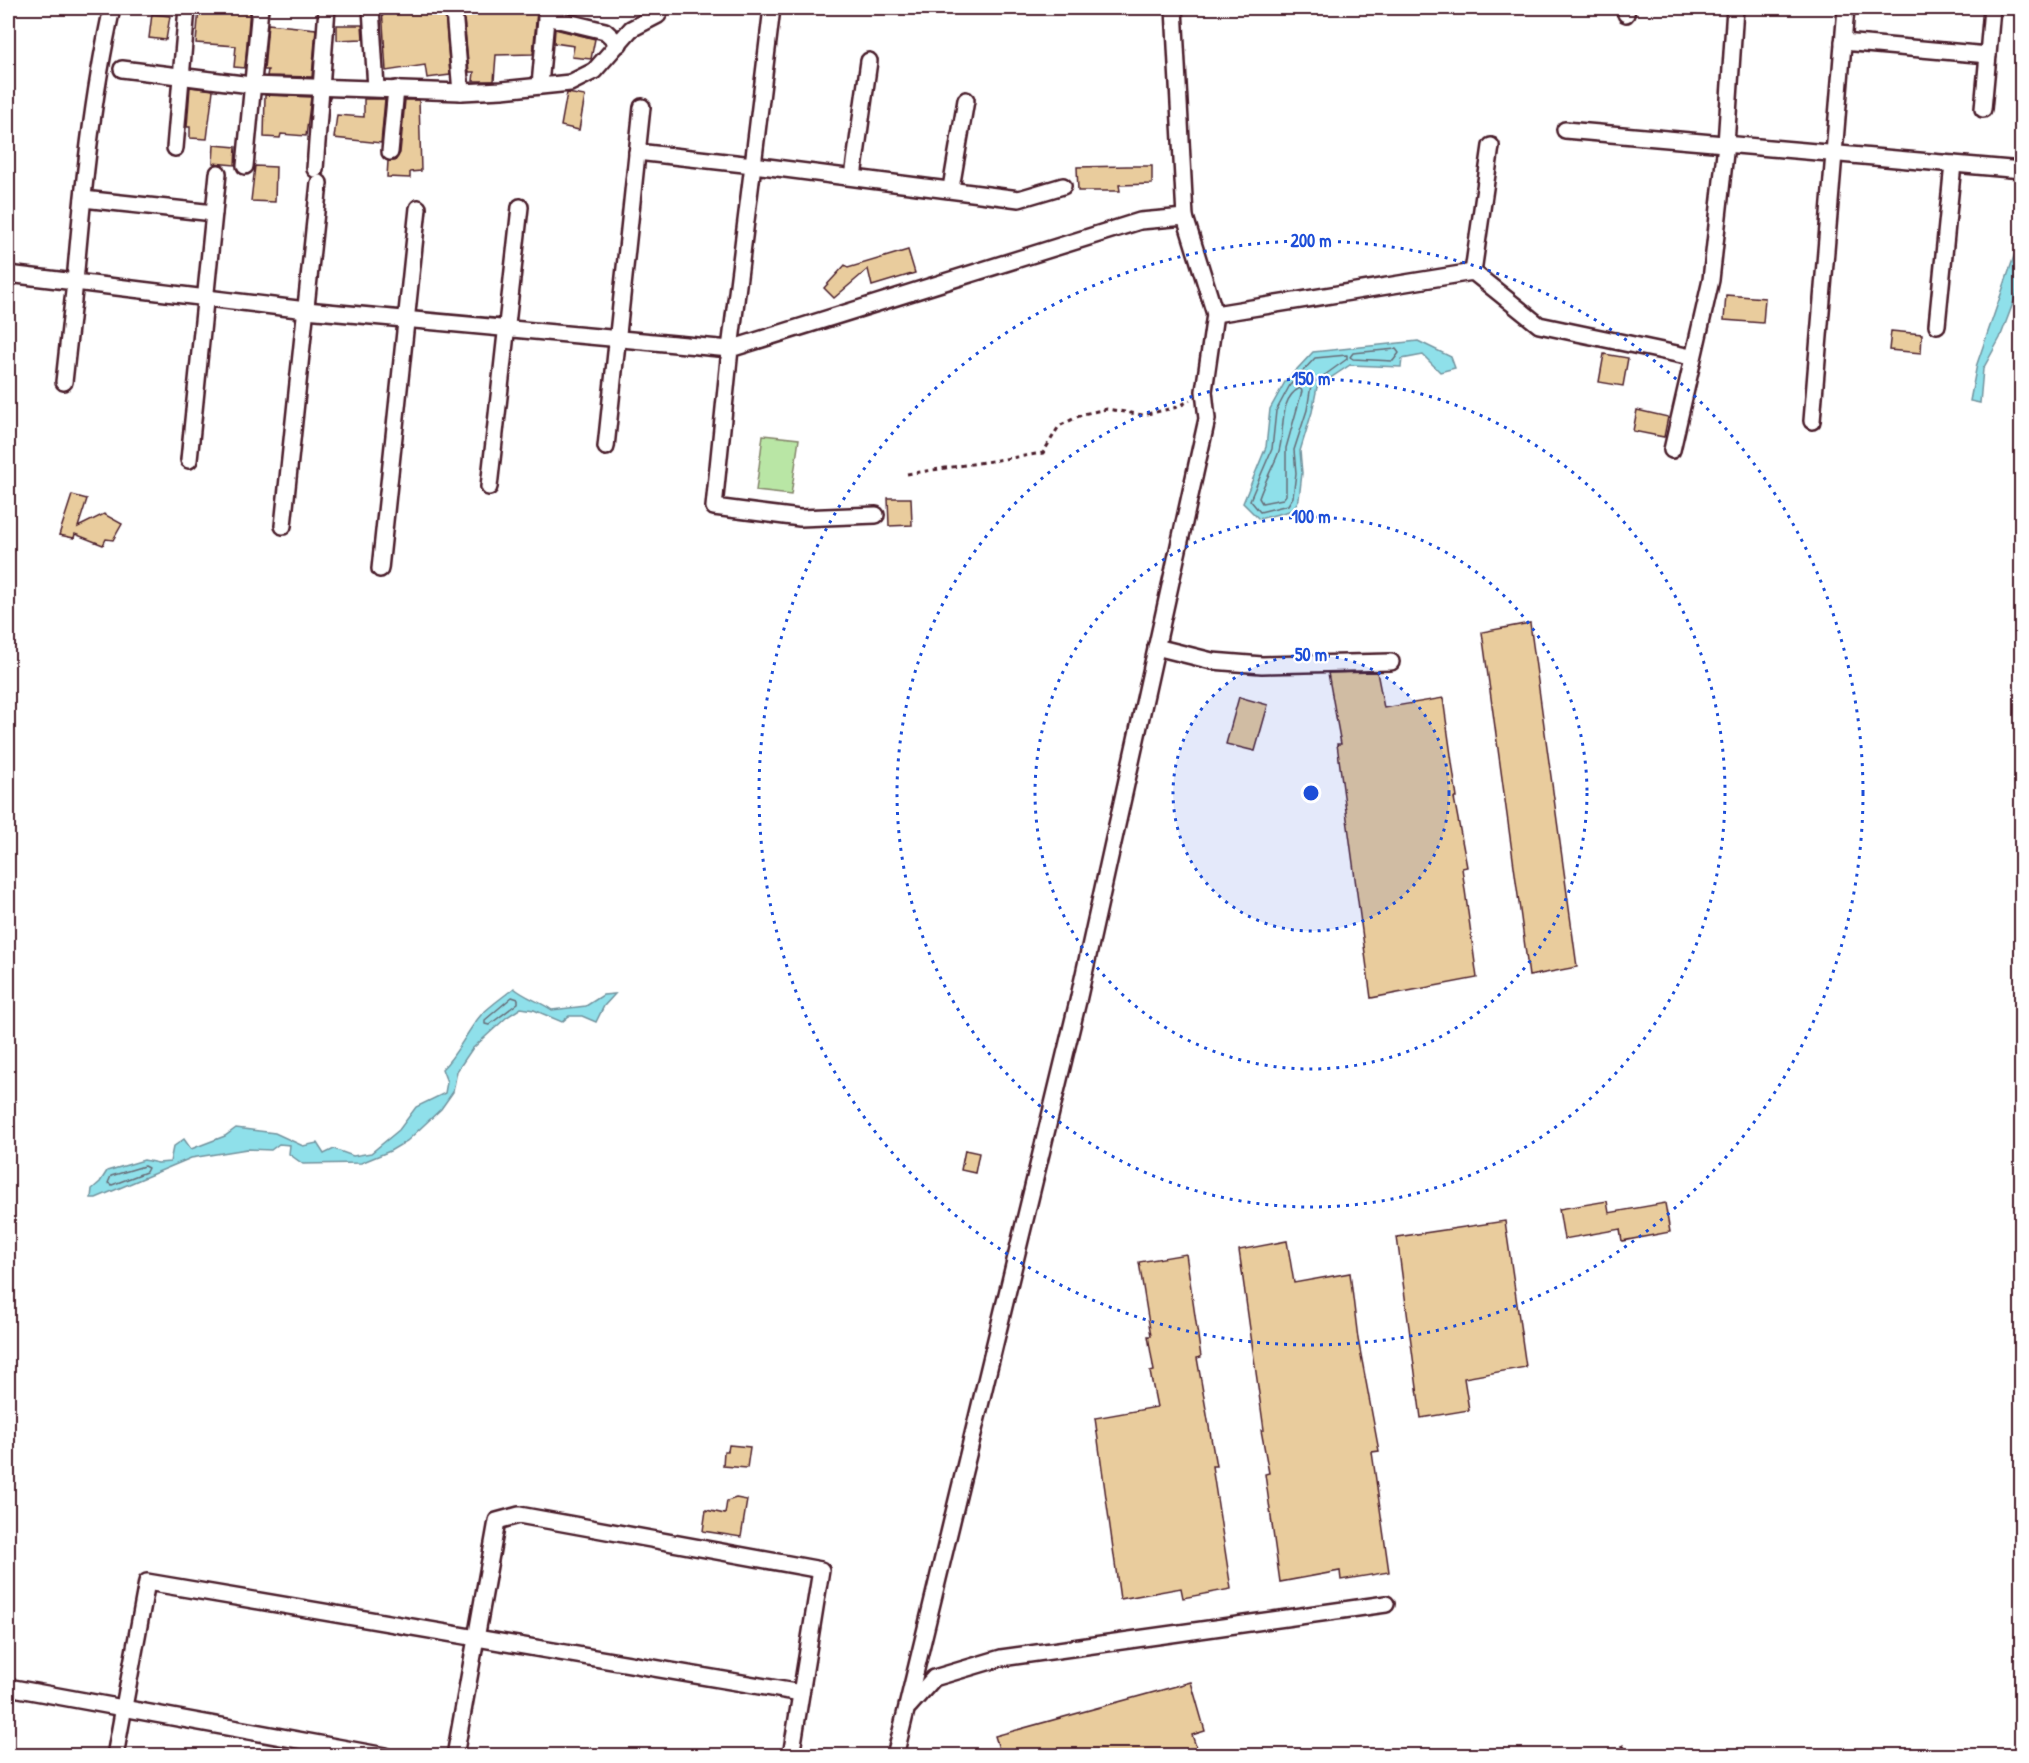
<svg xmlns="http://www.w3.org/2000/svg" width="2029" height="1763" font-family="'Patrick Hand',sans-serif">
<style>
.green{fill:#b9e6a5;stroke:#828268;stroke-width:1.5}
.water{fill:#8fe0ea;stroke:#73939e;stroke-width:1.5}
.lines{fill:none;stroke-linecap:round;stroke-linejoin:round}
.shore{stroke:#666c77;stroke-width:1.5}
.building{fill:#e9cc9d;stroke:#4a1f2b;stroke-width:1.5}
.minor-casing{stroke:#4a1f2b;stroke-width:20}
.path{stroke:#4a1f2b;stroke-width:3;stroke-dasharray:4.5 4.5;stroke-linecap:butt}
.minor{stroke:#fff;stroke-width:15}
.ring{fill:none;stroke:#1d4ed8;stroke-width:3;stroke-dasharray:3 6}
.centre{fill:#1d4ed8;stroke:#fff;stroke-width:3}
.ring-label{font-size:18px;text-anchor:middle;font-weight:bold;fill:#1d4ed8;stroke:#fff;stroke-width:4.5;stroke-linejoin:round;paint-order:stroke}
</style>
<rect width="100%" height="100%" fill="#fff"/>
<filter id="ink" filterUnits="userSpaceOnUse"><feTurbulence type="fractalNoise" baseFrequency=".0167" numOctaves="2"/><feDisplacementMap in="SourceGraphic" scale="12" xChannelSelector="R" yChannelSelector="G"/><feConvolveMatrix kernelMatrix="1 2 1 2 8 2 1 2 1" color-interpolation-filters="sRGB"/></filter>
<g filter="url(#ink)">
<!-- green -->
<path class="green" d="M763,435L799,439L791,495L756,491Z"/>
<!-- water -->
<g class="water">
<path d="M2021,236V282L2000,338L1983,369L1980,403L1970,401L1977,364Z"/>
<path d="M1418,341L1451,357L1455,368L1440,372L1423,355L1402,359L1401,367L1350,365L1317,387L1312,412L1300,451L1302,473L1299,499L1293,510L1259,519L1243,503L1266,447L1270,409L1285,382L1313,352Z"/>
<path d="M514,988C526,998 539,1001 552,1010L586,1006L603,995L615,994L604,1006L596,1022L582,1016H569L562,1022L534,1010L521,1008L507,1017L472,1049L457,1071L453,1092L441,1109L407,1141L390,1151L361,1163L303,1164L289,1154L290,1145L279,1144L271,1150L247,1149L191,1158L96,1198H91L92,1189L100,1182L107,1171L144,1160L158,1163L170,1162L173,1147L184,1139L191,1149L225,1136L236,1128L275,1133L303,1146L317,1143L324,1154L334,1149L353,1156L371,1153L399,1130L416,1107L445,1093L447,1082L442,1069C458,1054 466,1032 481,1015C491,1005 503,997 514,988Z"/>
</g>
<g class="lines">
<!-- shore -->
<g class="shore">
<path d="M1396,349L1399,353L1393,361L1353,359L1350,357L1353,353Z"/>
<path d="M1347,355V359L1311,385L1307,410L1294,450L1296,473L1293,497L1288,505L1260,512L1250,500L1272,449L1276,411L1290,385L1315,358Z"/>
<path d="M1300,388L1302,391L1286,448V495L1283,499L1262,503L1259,498C1264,483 1272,469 1278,454C1286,434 1277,399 1300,388Z"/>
<path d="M512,997L518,999V1003L489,1025L485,1024V1020Z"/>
<path d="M144,1166L148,1168L146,1172L112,1185L108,1183L111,1176Z"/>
</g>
</g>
<!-- building -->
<g class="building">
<path d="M199,8H250L245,68L234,67L236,46L196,43Z"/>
<path d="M382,8H445L450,75L427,78L425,65L386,71Z"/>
<path d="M463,8L537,11L533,54L496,55L494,81H473L474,72H469Z"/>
<path d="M152,14L170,16L166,40L149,38Z"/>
<path d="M268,24L316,29L312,77L267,76L268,70H264Z"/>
<path d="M337,25H362L363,39L337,40Z"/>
<path d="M555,29L595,39L591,59L572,57L574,46L554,43Z"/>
<path d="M190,87L213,90L207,139L190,138V127H187Z"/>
<path d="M567,93L585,96L579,130L561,126Z"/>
<path d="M265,95L311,97L306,136L281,134L280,138L264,137Z"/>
<path d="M364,99H385L381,143L334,138L337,115L364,117Z"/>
<path d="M405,100H419L421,171L410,172V178L387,177L388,161H395L400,153Z"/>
<path d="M214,145L236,147L235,165L213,163Z"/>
<path d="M255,166L276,167L275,202L251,201Z"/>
<path d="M1128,166H1152V184L1119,185L1120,191H1078L1077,167Z"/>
<path d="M908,250L915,273L872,286L868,269L834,298L824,288L845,265L848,268Z"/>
<path d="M1726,295L1765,298L1763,323L1724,320Z"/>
<path d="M1891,331L1922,334L1921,353L1889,350Z"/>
<path d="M1604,354L1628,358L1623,386L1599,382Z"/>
<path d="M1637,410L1668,417L1664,437L1633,431Z"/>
<path d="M72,495L87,499L78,527L104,514L122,524L113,540L106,539L103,545L75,534L74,538L59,535Z"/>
<path d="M888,498H911L912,525L889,526Z"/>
<path d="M1530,623L1577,967L1529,976L1482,632Z"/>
<path d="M1377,672L1384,708L1443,698L1457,798H1454L1467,867L1462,868L1477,978L1371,998L1337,744H1341L1328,673Z"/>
<path d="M1239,697L1268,705L1255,751L1226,744Z"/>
<path d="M965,1150L979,1153L975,1173L961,1170Z"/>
<path d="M1607,1201L1609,1213L1665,1203L1670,1232L1622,1241L1620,1229L1564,1239L1559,1209Z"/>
<path d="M1505,1221L1526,1367L1464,1378L1469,1410L1421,1418L1397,1237Z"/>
<path d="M1287,1241L1294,1283L1350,1273L1358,1339L1379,1451L1372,1452L1389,1572L1341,1580L1340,1571L1280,1582L1265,1474L1269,1473L1261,1430H1264L1239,1250Z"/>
<path d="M1186,1254L1201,1357L1197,1358L1216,1466H1212L1231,1589L1183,1598L1181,1588L1120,1599L1095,1418L1157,1407L1150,1372L1154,1371L1148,1336H1151L1139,1262Z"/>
<path d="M729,1445L750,1447L747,1468L723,1466L724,1451H728Z"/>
<path d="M736,1498L747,1500L741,1537L703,1531L706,1510L725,1514L727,1501Z"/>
<path d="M1191,1682L1205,1731L1192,1735L1199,1755H1001L995,1736Z"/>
</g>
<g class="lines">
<!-- minor casing -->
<g class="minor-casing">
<g id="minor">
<path d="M112,8C92,98 83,189 75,282L306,310L730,349L753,165L637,152"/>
<path d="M371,8L376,88"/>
<path d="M772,8L753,165L1019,199L1063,186"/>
<path d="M454,11L461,92"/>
<path d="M1626,14L1627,8"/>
<path d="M546,17L605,31L619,44"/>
<path d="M1843,42L1988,55L1992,8"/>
<path d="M122,69L251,85L462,92L502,90L570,83L594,71L631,29L658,15L660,8"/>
<path d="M540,85L547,8"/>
<path d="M1983,109L1988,55"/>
<path d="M1565,130L2022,170"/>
<path d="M175,148L187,8"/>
<path d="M390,152L396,89"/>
<path d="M245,166L260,8"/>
<path d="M315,169L327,8"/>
<path d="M853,177L869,61"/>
<path d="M951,188L966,100"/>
<path d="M83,199L214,213"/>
<path d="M1473,272L1491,146"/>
<path d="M8,274L75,282L64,382"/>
<path d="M1215,314L1473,272L1539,325L1691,357"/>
<path d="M1937,325L1953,164"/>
<path d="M1812,421L1846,8"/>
<path d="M606,447L642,107"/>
<path d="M1672,450L1711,280L1726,144L1735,8"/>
<path d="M189,460L218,173"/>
<path d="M489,487L520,207"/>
<path d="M876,515L800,518L714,507L730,349L1140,221L1185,217"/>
<path d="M283,526L319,183"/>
<path d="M380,569L418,208"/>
<path d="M1156,647L1212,661L1262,665L1391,662"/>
<path d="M8,1687L385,1756"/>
<path d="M909,1706L934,1678L1001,1658L1386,1604"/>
<path d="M115,1756L147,1582L801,1693"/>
<path d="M455,1756L497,1521L519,1515L821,1570L791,1756"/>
<path d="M895,1756L1078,1001L1207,419L1204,391L1215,314L1185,217L1174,8"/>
</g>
</g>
<!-- path -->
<g class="path">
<path d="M907,474L1043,453L1059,426L1083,414L1107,409L1143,415L1178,407L1190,400"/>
<path d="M1622,1745L1630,1756"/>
</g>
<!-- minor -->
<use href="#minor" class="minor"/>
</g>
</g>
<!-- distance rings -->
<circle cx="1311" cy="793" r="138" fill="#1d4ed8" fill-opacity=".12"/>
<g class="ring">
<circle cx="1311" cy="793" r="138"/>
<circle cx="1311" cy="793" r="276"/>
<circle cx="1311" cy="793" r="414"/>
<circle cx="1311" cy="793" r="552"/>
</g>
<circle cx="1311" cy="793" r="9" class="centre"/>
<g class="ring-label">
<text x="1311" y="247">200 m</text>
<text x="1311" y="385">150 m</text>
<text x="1311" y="523">100 m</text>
<text x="1311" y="661">50 m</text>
</g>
<!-- margin -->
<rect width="2029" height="1763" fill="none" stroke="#fff" stroke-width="30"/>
<rect x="15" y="15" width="1999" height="1733" fill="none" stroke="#4a1f2b" stroke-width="2" filter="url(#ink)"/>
</svg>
